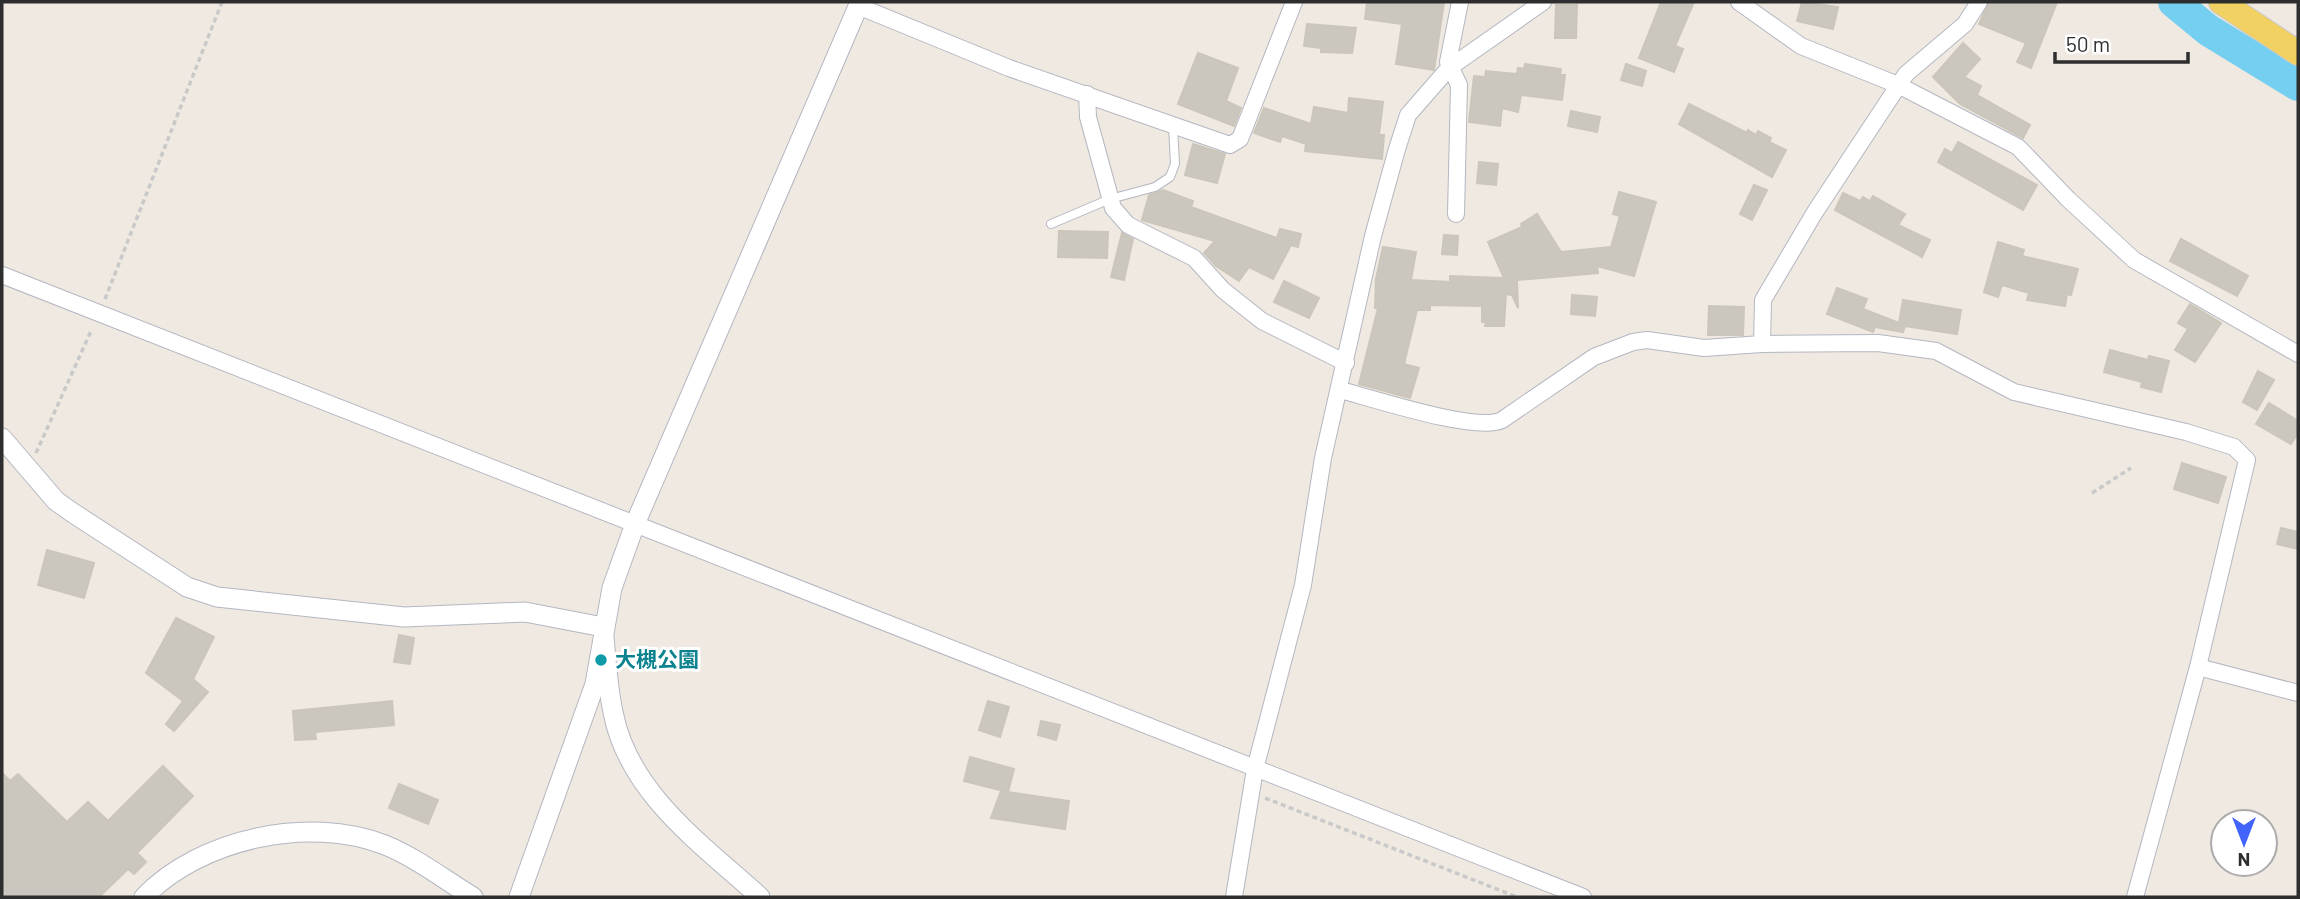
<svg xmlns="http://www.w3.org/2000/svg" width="2300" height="899" font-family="Barlow,'Noto Sans JP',sans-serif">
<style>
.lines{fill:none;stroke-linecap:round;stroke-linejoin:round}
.river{stroke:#75cff0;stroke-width:32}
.building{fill:#cbc7bf;stroke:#cbc5ba;stroke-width:2}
.service-casing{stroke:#b4b7c1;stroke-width:10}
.minor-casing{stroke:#b4b7c1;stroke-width:18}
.tertiary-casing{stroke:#b4b7c1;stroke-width:21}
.primary-casing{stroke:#c9c9c9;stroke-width:26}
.path{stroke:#c9c9c9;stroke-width:3.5;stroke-dasharray:5 3.5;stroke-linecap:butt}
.service{stroke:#fff;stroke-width:8}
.minor{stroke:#fff;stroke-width:16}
.tertiary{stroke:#fff;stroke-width:19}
.primary{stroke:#f2d163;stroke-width:24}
.culture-dot{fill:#0f9aa8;stroke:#fff;stroke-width:2.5}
.labels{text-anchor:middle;stroke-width:6;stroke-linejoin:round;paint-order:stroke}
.culture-label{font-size:21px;font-weight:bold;fill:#0d838f;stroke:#fff;text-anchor:start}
</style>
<rect width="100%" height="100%" fill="#efe9e1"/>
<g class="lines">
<!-- river -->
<path class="river" d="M2174,2L2208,30L2298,85"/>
</g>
<!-- building -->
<g class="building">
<path d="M1367,2H1444L1434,70L1396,64L1402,24L1365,19Z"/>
<path d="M1661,2H1694L1675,46L1683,49L1674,72L1639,58Z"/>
<path d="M1802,2L1838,7L1833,29L1797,21Z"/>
<path d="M1989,2H2057L2031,68L2017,62L2026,43L1979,24Z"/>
<path d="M1556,5H1577L1576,38H1555Z"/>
<path d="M1307,24L1356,28L1352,53L1321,52V48L1304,46Z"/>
<path d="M1963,43L1980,59L1964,77L1981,86L1977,95L2030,125L2023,138L1960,104L1933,77Z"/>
<path d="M1198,53L1238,68L1226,101L1241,108L1234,126L1178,104Z"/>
<path d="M1525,64L1561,69L1560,75H1565L1562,100L1521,95L1518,112L1502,108L1500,126L1469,122L1474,76L1485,77L1486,71L1517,74L1518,68L1524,69Z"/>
<path d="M1626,64L1646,71L1642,86L1621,80Z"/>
<path d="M1349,98L1383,102L1379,135H1384L1382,159L1305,151L1306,144L1282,136L1280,142L1254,133L1264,108L1311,124L1314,107L1348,113Z"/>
<path d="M1689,104L1747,133L1748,130L1756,135L1758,131L1771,138L1769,142L1786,150L1772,177L1679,124Z"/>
<path d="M1571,111L1600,117L1597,132L1568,126Z"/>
<path d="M1958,142L2037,185L2023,210L1938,162L1945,149L1952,153Z"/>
<path d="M1193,144L1225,154L1217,183L1185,175Z"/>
<path d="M1479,162L1498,164L1496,185L1477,183Z"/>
<path d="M1754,185L1767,190L1752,220L1740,214Z"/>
<path d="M1163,190L1193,201L1191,207L1277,238L1280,229L1301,234L1298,247L1291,245L1273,279L1249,267L1239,281L1216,266L1204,253L1215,241L1142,220L1149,195Z"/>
<path d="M1619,192L1656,202L1634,276L1597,266L1598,273L1517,280L1518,308L1512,295L1506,294L1504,326H1485L1486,322H1482V306L1430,305V310H1417L1404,364L1419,368L1410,398L1359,384L1378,308H1375L1376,279L1383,247L1416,252L1411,280L1450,282V276L1504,278L1488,242L1522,227L1521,224L1537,214L1561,252L1611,247L1620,216L1613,214Z"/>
<path d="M1843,193L1860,201L1863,197L1870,201L1873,196L1905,214L1898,225L1930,240L1922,257L1835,210Z"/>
<path d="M1059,231L1108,232L1107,258L1058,257Z"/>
<path d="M1122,233L1133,239L1124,280L1111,277Z"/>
<path d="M1444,235L1458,236L1457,255L1442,254Z"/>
<path d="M2181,239L2248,276L2237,296L2170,261Z"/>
<path d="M1998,242L2024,250L2022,256L2078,269L2071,295L2067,294L2065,306L2027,300L2029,293L2002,285L1998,297L1984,292Z"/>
<path d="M1284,281L1319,298L1309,318L1274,302Z"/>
<path d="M1837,288L1867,299L1863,309L1899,323L1903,300L1961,310L1957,334L1905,326L1903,332L1875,327L1873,332L1827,314Z"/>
<path d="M1572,295L1597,297L1595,316L1571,314Z"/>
<path d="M2190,304L2221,323L2195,362L2175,350L2188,329L2178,323Z"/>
<path d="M1709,306L1744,307L1743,335H1708Z"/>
<path d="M2110,350L2148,360L2149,356L2169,361L2161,392L2141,387L2142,382L2104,372Z"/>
<path d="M2258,371L2274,380L2257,410L2243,402Z"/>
<path d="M2269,403L2298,421V433L2291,444L2256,424Z"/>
<path d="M2182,463L2226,477L2218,503L2174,489Z"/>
<path d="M2281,528L2298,532V549L2277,544Z"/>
<path d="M47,550L94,563L84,598L38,585Z"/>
<path d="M176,618L214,637L193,679L208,692L174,731L166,724L183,701L146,673Z"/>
<path d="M399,635L414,638L410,664L394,662Z"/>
<path d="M392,701L394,725L315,732L316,739L295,740L293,711Z"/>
<path d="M988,701L1009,707L1000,737L979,730Z"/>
<path d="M1041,721L1060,725L1056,740L1038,735Z"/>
<path d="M970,757L1014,769L1008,792L964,781Z"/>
<path d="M163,766L193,796L137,853L146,862L134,874L128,869L99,897H2V773L10,781L18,774L67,822L88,802L108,821Z"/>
<path d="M399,784L438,800L428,824L389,808Z"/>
<path d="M1001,791L1069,801L1065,829L991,818Z"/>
</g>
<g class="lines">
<!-- service casing -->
<g class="service-casing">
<path id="service" d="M1051,224L1110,199L1155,187L1170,177L1175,164L1173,126"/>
</g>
<!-- minor casing -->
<g class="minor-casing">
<g id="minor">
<path d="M1739,2L1801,46L1898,85L2018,147L2068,199L2134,260L2298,354"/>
<path d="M858,6L1009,68L1230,145L1240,139L1294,2"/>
<path d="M1087,94L1088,117L1113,208L1128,225L1194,258L1223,290L1262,321L1346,363"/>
<path d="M1456,214L1459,85L1448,62L1460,2"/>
<path d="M2,275L1583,897"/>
<path d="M1762,344L1763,300L1815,212L1906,74L1965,24L1979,2"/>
<path d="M1340,390C1372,398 1477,433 1502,420L1594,357L1633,342L1647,340L1704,348L1762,344L1878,343L1936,351L2014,392L2186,432L2234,447L2247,460L2198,667L2135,897"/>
<path d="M2198,667L2298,693"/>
<path d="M1234,897L1255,769L1303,585L1323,458L1373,236L1397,149L1408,115L1449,68L1543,2"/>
</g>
</g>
<!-- tertiary casing -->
<g class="tertiary-casing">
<g id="tertiary">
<path d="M2,438L56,501L73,513L187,587L217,597L404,617L525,612L603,627C606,655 607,684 613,712C628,793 703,845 760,897"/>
<path d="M144,897C200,839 308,815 385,845C415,857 445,880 473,897"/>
<path d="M519,897L595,684L612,588L635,524L860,2"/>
</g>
</g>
<!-- primary casing -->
<g class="primary-casing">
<path id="primary" d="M2221,2L2298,53"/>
</g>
<!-- path -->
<g class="path">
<path d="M105,299L222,2"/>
<path d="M36,453L92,329"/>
<path d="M2092,493L2131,468"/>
<path d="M1265,798L1517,897"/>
</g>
<!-- service -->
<use href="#service" class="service"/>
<!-- minor -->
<use href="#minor" class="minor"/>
<!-- tertiary -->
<use href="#tertiary" class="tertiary"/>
<!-- primary -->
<use href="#primary" class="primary"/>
</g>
<!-- markers -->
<circle class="culture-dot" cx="601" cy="660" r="7"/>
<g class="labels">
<!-- culture labels -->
<g class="culture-label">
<text x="615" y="667">大槻公園</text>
</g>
</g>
<!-- border -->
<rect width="2300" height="899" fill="none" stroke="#2e2e2e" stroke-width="7"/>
<!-- north arrow -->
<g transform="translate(2244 843) rotate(180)"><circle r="33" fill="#ffffff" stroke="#ababab" stroke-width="2"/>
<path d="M0-5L12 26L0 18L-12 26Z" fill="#4264fb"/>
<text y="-10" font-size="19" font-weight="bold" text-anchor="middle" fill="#2e2e2e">N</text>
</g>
<!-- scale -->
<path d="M2055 52v10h133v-10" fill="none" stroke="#2e2e2e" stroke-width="3.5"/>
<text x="2066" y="52" font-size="21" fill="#2e2e2e" stroke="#ffffff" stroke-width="5" paint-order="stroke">50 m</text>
</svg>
